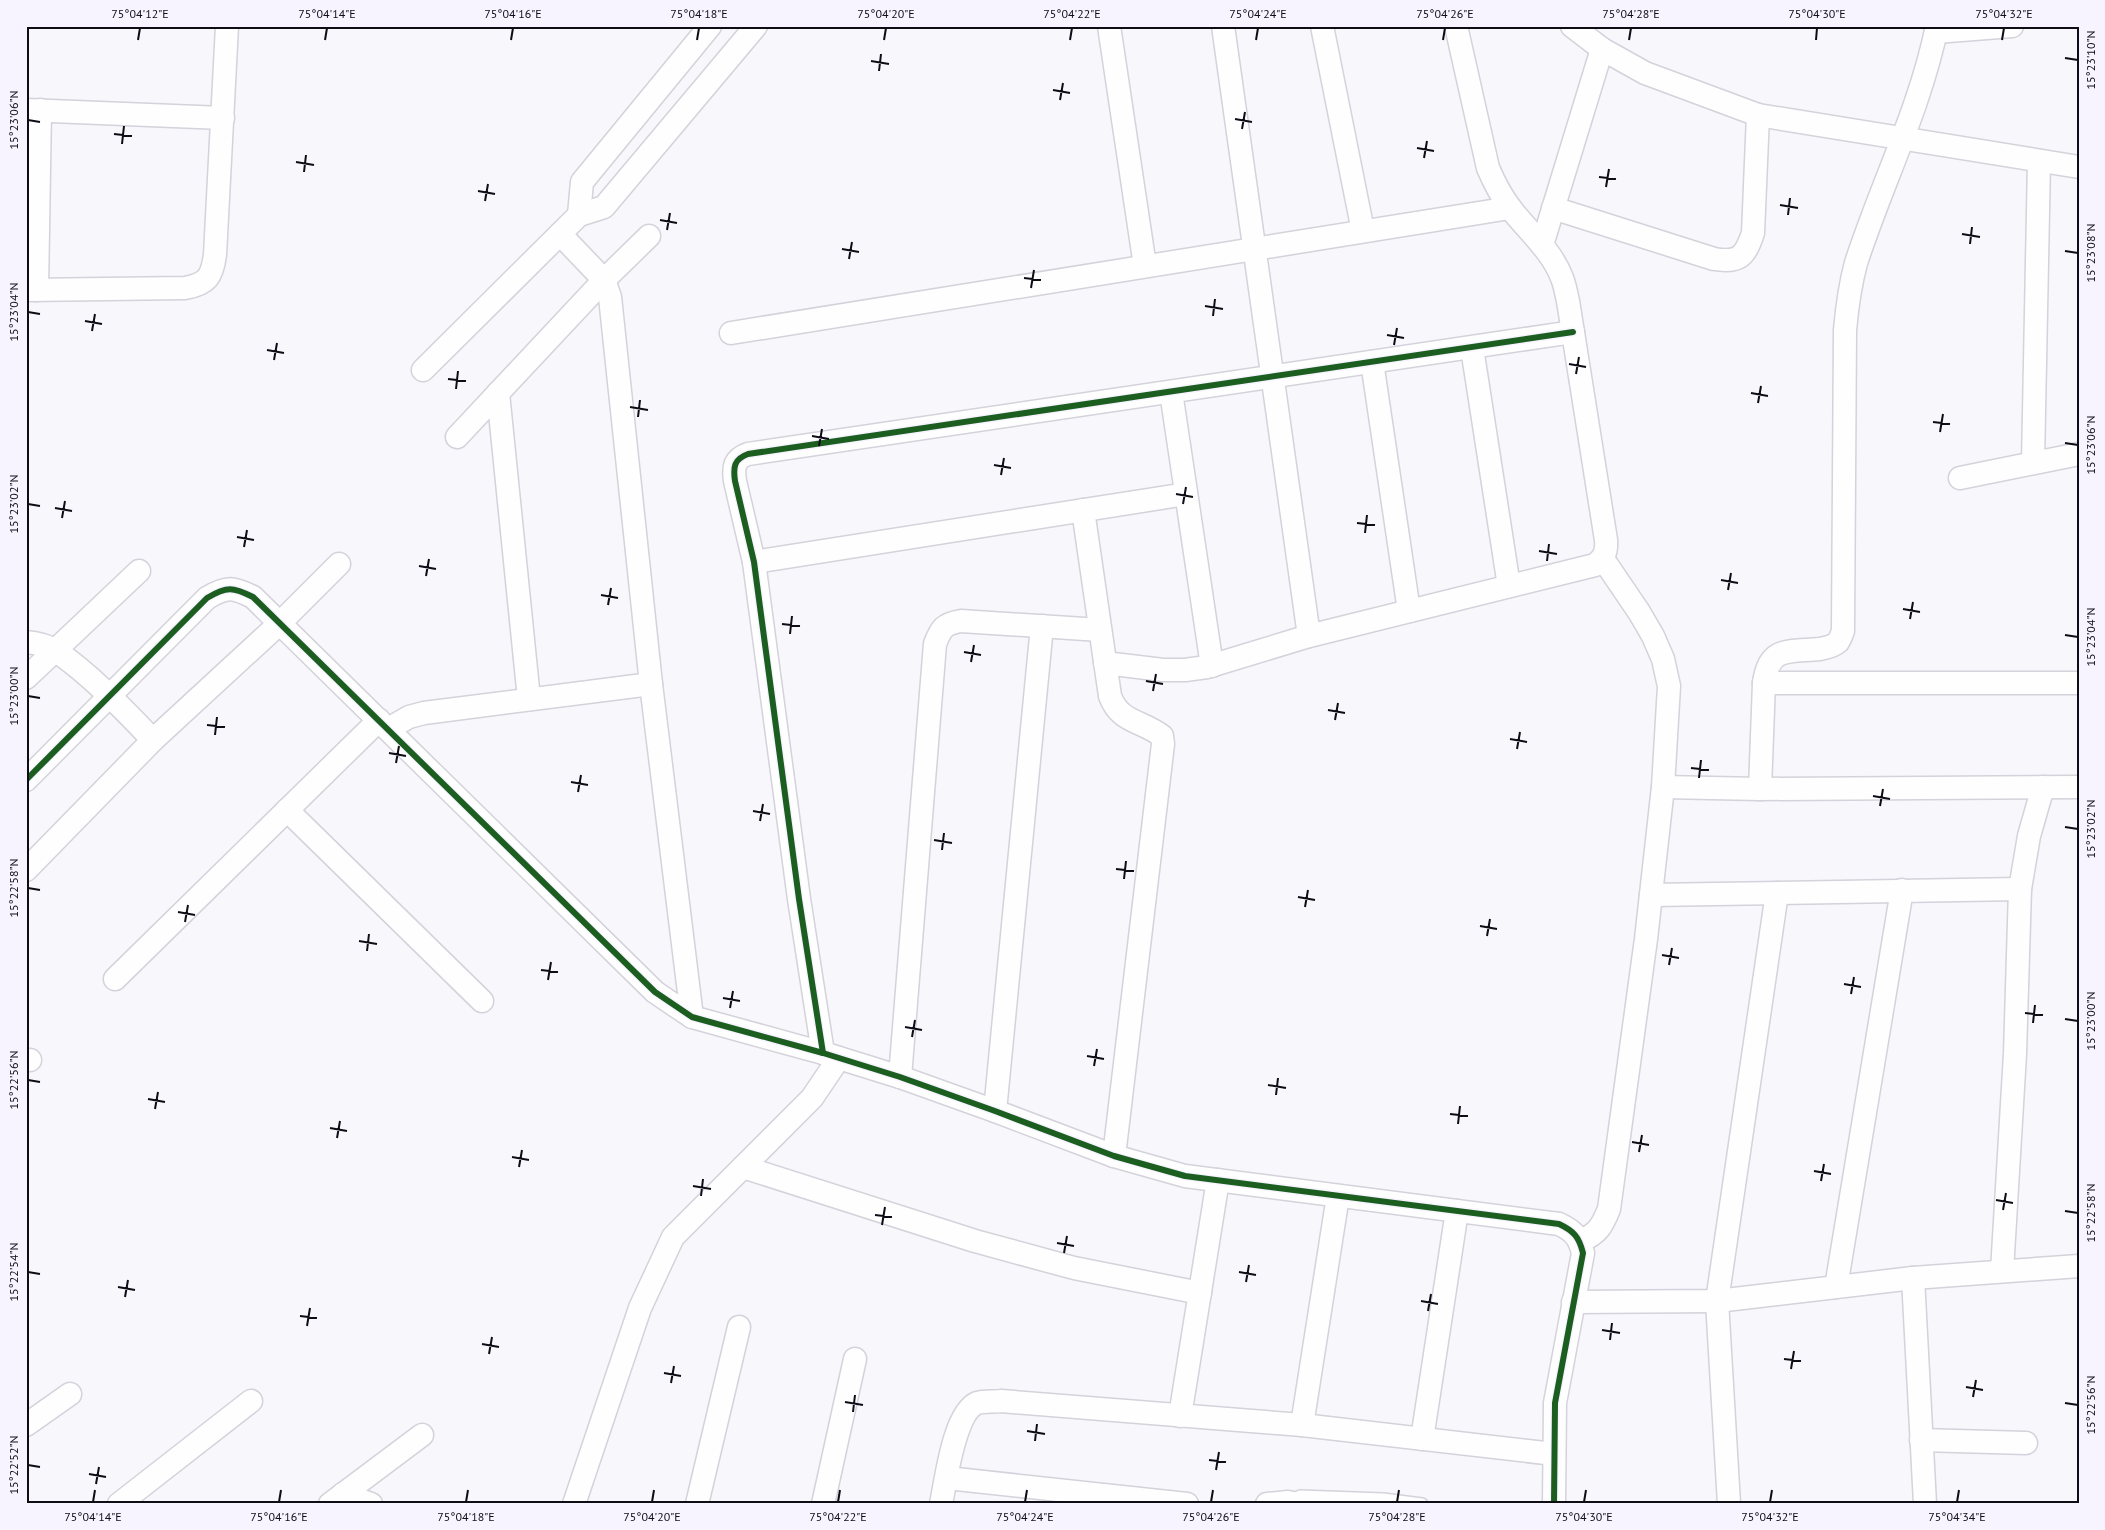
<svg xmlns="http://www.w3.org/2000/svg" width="2105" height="1530" font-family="'PT Sans',sans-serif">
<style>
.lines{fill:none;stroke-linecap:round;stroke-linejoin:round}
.lane-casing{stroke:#d4d2da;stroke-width:14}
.street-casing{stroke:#d4d2da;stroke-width:25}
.lane{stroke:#fefeff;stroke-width:11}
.street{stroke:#fefeff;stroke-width:22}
.cycleway-casing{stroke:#f7f4ff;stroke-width:9}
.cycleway{stroke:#1b5e20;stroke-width:6}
.ticks{fill:none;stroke:#0e0c15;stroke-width:2}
.neatline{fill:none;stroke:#0e0c15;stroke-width:2}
.ticks-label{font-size:12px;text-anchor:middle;fill:#0e0c15}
</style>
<rect width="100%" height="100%" fill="#f8f7fc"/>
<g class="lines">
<!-- lane casing -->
<g class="lane-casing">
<path id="lane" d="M1300,1496L1383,1499L1422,1504"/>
</g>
<!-- street casing -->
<g class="street-casing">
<g id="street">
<path d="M1109,26L1145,266"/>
<path d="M1223,26L1309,636"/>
<path d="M1322,26L1363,231"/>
<path d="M1572,26L1602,49L1645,73L1758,115L2079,167"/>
<path d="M1936,32L2012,26"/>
<path d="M26,110L223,118"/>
<path d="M1553,208L1714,259C1739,263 1745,257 1753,233L1758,115"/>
<path d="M579,215L582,182L710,26"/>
<path d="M560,234L604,280L610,297L651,684L692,1017"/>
<path d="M1542,245L1602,49"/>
<path d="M26,290L185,288C207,284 212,277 215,255L227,26"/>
<path d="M37,290L40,110"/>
<path d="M731,333L1510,208"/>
<path d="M1472,348L1509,586"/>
<path d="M1372,362L1409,611"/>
<path d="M423,370L579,215L604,207L756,26"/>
<path d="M1171,392L1212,666"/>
<path d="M498,393L529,699"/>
<path d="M457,437L604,280L649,236"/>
<path d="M2033,463L2039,161"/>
<path d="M1960,478L2079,454"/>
<path d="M1083,510L1110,696C1120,723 1141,720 1162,736L1163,744L1114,1156"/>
<path d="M754,562L1186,494"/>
<path d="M26,642C36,643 47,645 56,651C90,674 124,710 153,740"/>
<path d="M1105,663L1163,670H1185L1207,667L1309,636L1595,565C1604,558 1607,552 1606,540L1568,301C1566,293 1565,285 1562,278C1552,251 1528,231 1511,209C1501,196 1494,182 1488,168L1456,26"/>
<path d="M26,678L139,571"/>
<path d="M1764,683H2079"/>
<path d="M388,729L409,717L424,713L651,684"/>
<path d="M26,780L207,598C227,586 233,587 253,597L655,992L692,1017L823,1053L900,1077L995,1111L1114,1156L1185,1176L1559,1224C1574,1231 1579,1237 1583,1253L1555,1403L1554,1504"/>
<path d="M1663,787L1760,789L2079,787"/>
<path d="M1760,789L1764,683C1769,646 1788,652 1820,649C1825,648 1834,646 1838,642C1840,639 1842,634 1843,631L1845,330C1847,308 1850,285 1856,263C1882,183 1920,109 1937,26"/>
<path d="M287,810L482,1001"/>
<path d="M26,870L153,740L280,623L339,564"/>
<path d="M1651,895L2020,889"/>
<path d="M115,979L379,720"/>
<path d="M823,1053L799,899L754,562L735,481C733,467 734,459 748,454L1573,332"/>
<path d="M26,1060H30"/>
<path d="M900,1077L935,644C941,628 944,624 961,621L1100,630"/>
<path d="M995,1111L1042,626"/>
<path d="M743,1167L975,1241L1074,1268L1200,1293"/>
<path d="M1580,1241C1598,1234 1602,1226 1609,1209L1646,939L1663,787L1669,686L1663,659L1653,636L1639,612L1603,559"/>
<path d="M2002,1271L2015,1054L2020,889L2029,836L2043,787"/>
<path d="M1913,1278L1925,1504"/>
<path d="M1836,1287L1902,890"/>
<path d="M1573,1302L1717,1301L1913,1278L2079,1266"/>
<path d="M1180,1416L1218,1180"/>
<path d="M26,1425L70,1394"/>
<path d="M1302,1425L1338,1196"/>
<path d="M1422,1439L1457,1211"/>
<path d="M1921,1440L2026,1443"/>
<path d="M947,1478L1187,1504"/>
<path d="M343,1494L371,1504"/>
<path d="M119,1504L251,1401"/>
<path d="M330,1504L422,1435"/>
<path d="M574,1504L640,1308L673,1237L812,1098L839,1058"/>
<path d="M697,1504L739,1327"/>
<path d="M823,1504L855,1359"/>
<path d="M941,1504C946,1480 954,1413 977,1403C984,1401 994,1402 1001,1401L1302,1425L1554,1454"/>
<path d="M1267,1504L1288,1502L1299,1504"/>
<path d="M1729,1504L1717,1301L1777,893"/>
</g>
</g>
<!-- lane -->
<use href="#lane" class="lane"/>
<!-- street -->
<use href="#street" class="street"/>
<!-- cycleway casing -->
<g class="cycleway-casing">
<g id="cycleway">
<path d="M26,780L207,598C227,586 233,587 253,597L655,992L692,1017L823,1053L900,1077L995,1111L1114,1156L1185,1176L1559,1224C1574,1231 1579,1237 1583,1253L1555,1403L1554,1504"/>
<path d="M823,1053L799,899L754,562L735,481C733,467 734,459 748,454L1573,332"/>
</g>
</g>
<!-- cycleway -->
<use href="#cycleway" class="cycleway"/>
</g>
<!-- ticks -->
<path class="ticks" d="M138,40L140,28M325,40L327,28M511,40L513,28M697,40L699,28M884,40L886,28M1070,40L1072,28M1256,40L1258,28M1443,40L1445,28M1629,40L1631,28M1816,40L1817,28M2002,40L2004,28M2065,58L2078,60M871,61L889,64M879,71L881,54M1053,90L1070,93M1060,100L1063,83M1235,119L1252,122M28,120L40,122M1242,129L1245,112M114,134L132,136M122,144L124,126M1417,148L1434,151M1424,158L1427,141M296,162L314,165M304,172L306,155M1599,177L1616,179M1606,187L1609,169M478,191L495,194M485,201L488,184M1780,205L1798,208M1788,215L1790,198M660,220L677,223M667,230L670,213M1962,234L1980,237M1970,244L1972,227M842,249L859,252M2065,251L2078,253M849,259L852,242M1024,278L1041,280M1031,288L1034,270M1205,306L1223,309M28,312L40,314M1213,316L1215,299M85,321L102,324M92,331L95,314M1387,335L1404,338M1394,345L1397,328M267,350L284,353M274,360L277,343M1569,364L1586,367M1576,374L1579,357M448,379L466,381M456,389L458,371M1751,393L1768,396M1758,403L1761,386M630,407L648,410M638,417L640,400M1933,422L1950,424M1940,432L1943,414M812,436L829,439M2065,443L2078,445M819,446L822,429M994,465L1011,468M1001,475L1004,458M1176,494L1193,497M28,504L40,506M1183,504L1186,487M55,508L72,511M62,518L65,501M1357,523L1375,525M1365,533L1367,515M237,537L254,540M244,547L247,530M1539,551L1557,554M1547,561L1549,544M419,566L436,569M426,576L429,559M1721,580L1738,583M1728,590L1731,573M601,595L618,598M608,605L611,588M1903,609L1920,612M1910,619L1913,602M782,624L800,626M790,634L792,616M2065,635L2078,637M964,652L981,655M971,662L974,645M1146,681L1163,684M1153,691L1156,674M28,696L40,698M1328,710L1345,713M1335,720L1338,703M207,725L225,727M215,735L217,717M1510,739L1527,742M1517,749L1520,732M389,753L406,756M396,763L399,746M1691,768L1709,770M1699,778L1701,760M571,782L588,785M578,792L581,775M1873,796L1890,799M1880,806L1883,789M753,811L770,814M760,821L763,804M2065,827L2078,829M934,840L952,843M942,850L944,833M1116,869L1134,871M1124,879L1126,861M28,888L40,890M1298,897L1315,900M1305,907L1308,890M178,912L195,915M185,922L188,905M1480,926L1497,929M1487,936L1490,919M359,941L377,944M367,951L369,934M1662,955L1679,958M1669,965L1672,948M541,970L558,972M548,980L551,962M1844,984L1861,987M1851,994L1854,977M723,998L740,1001M730,1008L733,991M2025,1013L2043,1015M2065,1019L2078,1021M2033,1023L2035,1005M905,1027L922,1030M912,1037L915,1020M1087,1056L1104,1059M1094,1066L1097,1049M28,1080L40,1082M1268,1085L1286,1088M1276,1095L1278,1078M148,1099L165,1102M155,1109L158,1092M1450,1114L1468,1116M1458,1124L1460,1106M330,1128L347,1131M337,1138L340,1121M1632,1142L1649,1145M1639,1152L1642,1135M512,1157L529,1160M519,1167L522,1150M1814,1171L1831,1174M1821,1181L1824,1164M693,1186L711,1189M701,1196L703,1179M1996,1200L2013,1203M2003,1210L2006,1193M2065,1211L2078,1213M875,1215L892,1217M882,1225L885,1207M1057,1243L1074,1246M1064,1253L1067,1236M28,1272L40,1274M1239,1272L1256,1275M1246,1282L1249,1265M118,1287L135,1290M125,1297L128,1280M1421,1301L1438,1304M1428,1311L1431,1294M300,1316L317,1318M307,1326L310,1308M1602,1330L1620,1333M1610,1340L1612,1323M482,1344L499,1347M489,1354L492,1337M1784,1359L1801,1361M1791,1369L1794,1351M664,1373L681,1376M671,1383L674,1366M1966,1387L1983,1390M1973,1397L1976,1380M845,1402L863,1405M2065,1403L2078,1405M853,1412L855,1395M1027,1431L1045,1434M1035,1441L1037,1424M1209,1460L1226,1462M28,1465L40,1467M1216,1470L1219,1452M89,1474L106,1477M96,1484L99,1467M93,1502L95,1490M279,1502L281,1490M466,1502L468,1490M652,1502L654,1490M838,1502L840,1490M1025,1502L1027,1490M1211,1502L1213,1490M1397,1502L1399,1490M1584,1502L1586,1490M1770,1502L1772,1490M1957,1502L1959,1490"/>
<!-- border -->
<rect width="2105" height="1530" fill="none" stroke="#f7f4ff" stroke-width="55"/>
<rect x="28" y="28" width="2050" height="1474" class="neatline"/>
<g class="ticks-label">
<text x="140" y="18">75°04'12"E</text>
<text x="327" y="18">75°04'14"E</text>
<text x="513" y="18">75°04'16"E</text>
<text x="699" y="18">75°04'18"E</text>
<text x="886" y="18">75°04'20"E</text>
<text x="1072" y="18">75°04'22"E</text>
<text x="1258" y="18">75°04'24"E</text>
<text x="1445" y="18">75°04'26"E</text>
<text x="1631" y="18">75°04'28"E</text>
<text x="1817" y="18">75°04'30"E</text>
<text x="2004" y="18">75°04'32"E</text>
<text transform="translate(2091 60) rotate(-90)" y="4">15°23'10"N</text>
<text transform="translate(14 120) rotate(-90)" y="4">15°23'06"N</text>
<text transform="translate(2091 253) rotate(-90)" y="4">15°23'08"N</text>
<text transform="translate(14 312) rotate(-90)" y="4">15°23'04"N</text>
<text transform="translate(2091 445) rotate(-90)" y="4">15°23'06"N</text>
<text transform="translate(14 504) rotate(-90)" y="4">15°23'02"N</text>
<text transform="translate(2091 637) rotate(-90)" y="4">15°23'04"N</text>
<text transform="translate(14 696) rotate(-90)" y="4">15°23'00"N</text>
<text transform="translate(2091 829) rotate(-90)" y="4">15°23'02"N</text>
<text transform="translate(14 888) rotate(-90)" y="4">15°22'58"N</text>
<text transform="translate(2091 1021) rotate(-90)" y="4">15°23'00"N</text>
<text transform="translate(14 1080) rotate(-90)" y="4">15°22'56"N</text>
<text transform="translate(2091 1213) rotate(-90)" y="4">15°22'58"N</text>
<text transform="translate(14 1272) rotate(-90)" y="4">15°22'54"N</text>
<text transform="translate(2091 1405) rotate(-90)" y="4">15°22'56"N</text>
<text transform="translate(14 1465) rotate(-90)" y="4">15°22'52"N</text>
<text x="93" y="1521">75°04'14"E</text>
<text x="279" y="1521">75°04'16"E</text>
<text x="466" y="1521">75°04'18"E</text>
<text x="652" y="1521">75°04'20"E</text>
<text x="838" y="1521">75°04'22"E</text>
<text x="1025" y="1521">75°04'24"E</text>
<text x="1211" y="1521">75°04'26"E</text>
<text x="1397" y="1521">75°04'28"E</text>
<text x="1584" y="1521">75°04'30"E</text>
<text x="1770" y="1521">75°04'32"E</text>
<text x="1957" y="1521">75°04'34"E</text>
</g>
</svg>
